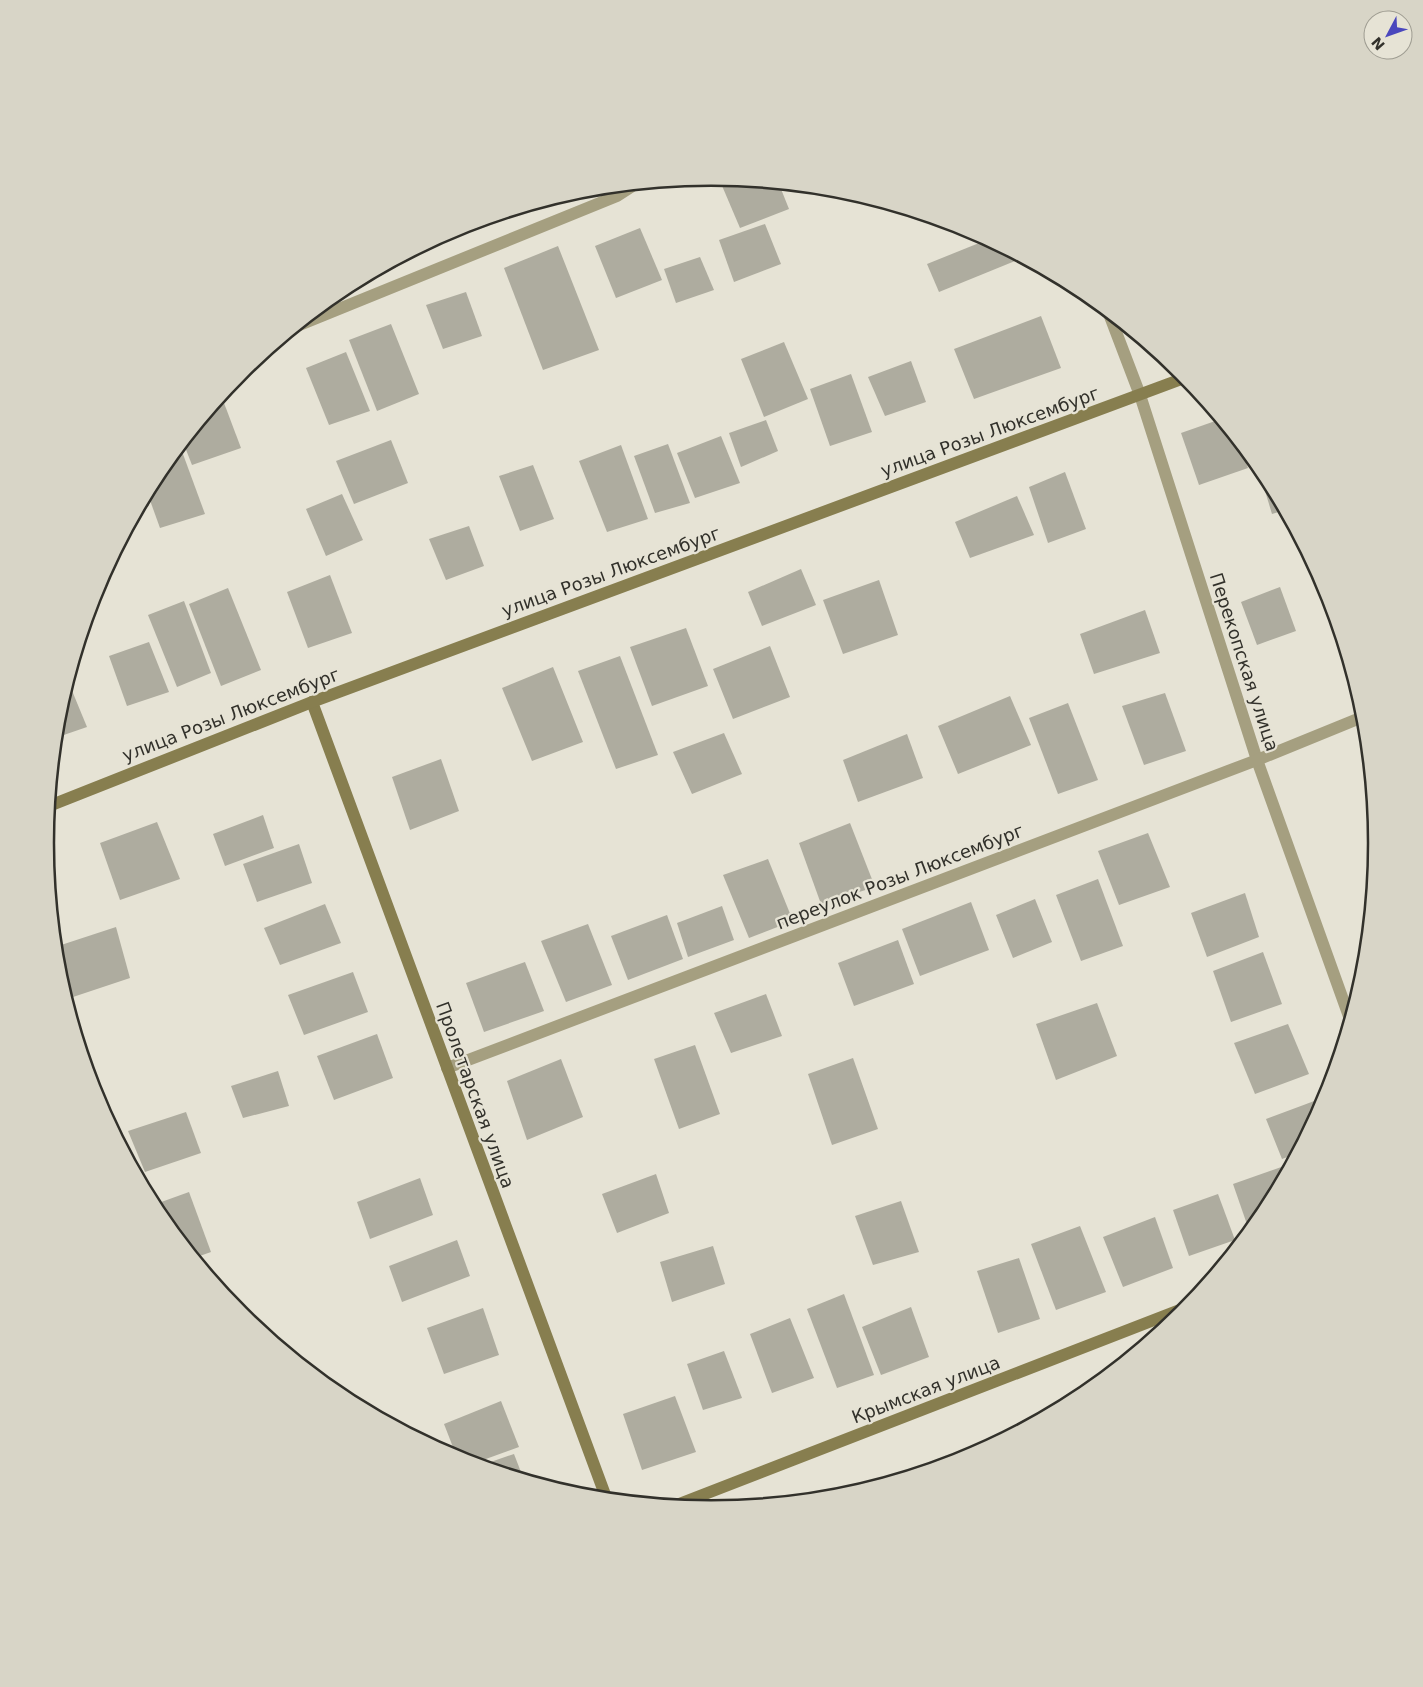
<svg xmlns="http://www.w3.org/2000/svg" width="1423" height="1687" font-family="'DejaVu Sans',sans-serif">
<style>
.building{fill:#aeac9f}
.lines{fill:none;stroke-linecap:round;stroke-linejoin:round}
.street{stroke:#a59f80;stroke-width:12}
.secondary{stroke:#877e4f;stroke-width:12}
.labels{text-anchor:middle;stroke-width:4.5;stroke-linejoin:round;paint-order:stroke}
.street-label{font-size:18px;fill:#32312b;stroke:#e6e3d5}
.rim{fill:none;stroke:#32312b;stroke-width:2.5}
</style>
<rect width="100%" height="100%" fill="#e6e3d5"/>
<!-- building -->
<g class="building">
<path d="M726,178L779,184L789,209L740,228L720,181Z"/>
<path d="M765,224L781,264L734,282L719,240Z"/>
<path d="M640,228L662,280L616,298L595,246Z"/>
<path d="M989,239L1012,252L1015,261L939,292L927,264Z"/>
<path d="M558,246L599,350L543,370L504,268Z"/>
<path d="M700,257L714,290L676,303L664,269Z"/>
<path d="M466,292L482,336L443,349L426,305Z"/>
<path d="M1041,316L1061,368L974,399L954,349Z"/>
<path d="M391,324L419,394L377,411L349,340Z"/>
<path d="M784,342L808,399L764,417L741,359Z"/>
<path d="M346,352L370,411L329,425L306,368Z"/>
<path d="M911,361L926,402L885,416L868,377Z"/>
<path d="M851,374L872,432L830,446L810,389Z"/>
<path d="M221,395L241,448L192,465L183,442Z"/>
<path d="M1221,419L1238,440L1248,468L1199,485L1181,433Z"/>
<path d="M766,420L778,451L741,467L729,433Z"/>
<path d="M721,436L740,483L695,498L677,453Z"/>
<path d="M391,440L408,483L354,504L336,461Z"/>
<path d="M668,444L690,503L655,513L634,456Z"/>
<path d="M621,445L648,519L607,532L579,461Z"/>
<path d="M180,446L205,514L160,528L147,492L157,473Z"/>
<path d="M1256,461L1266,473L1285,510L1272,514Z"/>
<path d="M533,465L554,519L520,531L499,476Z"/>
<path d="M1065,472L1086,529L1048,543L1029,487Z"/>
<path d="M342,494L363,540L326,556L306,509Z"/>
<path d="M145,496L149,506L138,509Z"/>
<path d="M1017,496L1034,535L970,558L955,522Z"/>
<path d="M469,526L484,566L446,580L429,539Z"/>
<path d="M801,569L816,605L762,626L748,592Z"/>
<path d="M330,575L352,633L308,648L287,592Z"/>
<path d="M879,580L898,635L843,654L823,600Z"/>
<path d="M1280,587L1296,631L1257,645L1241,602Z"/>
<path d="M228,588L261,670L221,686L189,604Z"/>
<path d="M184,601L211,673L177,687L148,615Z"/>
<path d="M1145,610L1160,653L1094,674L1080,634Z"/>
<path d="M686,628L708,686L652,706L630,647Z"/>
<path d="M149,642L169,692L127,706L109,656Z"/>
<path d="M770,646L790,697L733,719L713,669Z"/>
<path d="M620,656L658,755L616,769L578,671Z"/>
<path d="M553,667L583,742L532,761L502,688Z"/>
<path d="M68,681L87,727L55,738L58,713Z"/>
<path d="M1165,693L1186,751L1144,765L1122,706Z"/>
<path d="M1010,696L1031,745L958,774L938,726Z"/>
<path d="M1068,703L1098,780L1058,794L1029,718Z"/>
<path d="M724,733L742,774L692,794L673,752Z"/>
<path d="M907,734L923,778L858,802L843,760Z"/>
<path d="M441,759L459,811L410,830L392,777Z"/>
<path d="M263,815L274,848L225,866L213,834Z"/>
<path d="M157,822L180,879L120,900L100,843Z"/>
<path d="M850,823L875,887L821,904L799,843Z"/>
<path d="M1148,833L1170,887L1119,905L1098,851Z"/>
<path d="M299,844L312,883L257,902L243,864Z"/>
<path d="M768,859L793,921L749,938L723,875Z"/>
<path d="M1098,879L1123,946L1081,961L1056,895Z"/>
<path d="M1245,893L1259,937L1207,957L1191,913Z"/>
<path d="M1035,899L1052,942L1013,958L996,915Z"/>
<path d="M971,902L989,950L920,976L902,929Z"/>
<path d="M325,904L341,943L280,965L264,928Z"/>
<path d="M722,906L734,940L688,957L677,923Z"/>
<path d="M667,915L683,959L628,980L611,936Z"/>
<path d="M588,924L612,985L566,1002L541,941Z"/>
<path d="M116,927L130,978L70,998L55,947Z"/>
<path d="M898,940L914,984L854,1006L838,963Z"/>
<path d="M1263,952L1282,1004L1231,1022L1213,971Z"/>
<path d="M525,962L544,1011L484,1032L466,983Z"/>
<path d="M353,972L368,1012L304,1035L288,995Z"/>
<path d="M766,994L782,1036L731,1053L714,1013Z"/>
<path d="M1097,1003L1117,1056L1056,1080L1036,1024Z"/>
<path d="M1288,1024L1309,1074L1255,1094L1234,1043Z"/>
<path d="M377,1034L393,1078L334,1100L317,1056Z"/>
<path d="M695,1045L720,1114L679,1129L654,1059Z"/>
<path d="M853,1058L878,1129L832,1145L808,1074Z"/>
<path d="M561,1059L583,1117L527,1140L507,1081Z"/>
<path d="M278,1071L289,1106L243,1118L231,1086Z"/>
<path d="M1325,1097L1326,1101L1298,1153L1282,1159L1266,1119Z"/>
<path d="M186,1112L201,1153L145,1172L128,1131Z"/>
<path d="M1287,1165L1289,1170L1266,1214L1250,1233L1233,1184Z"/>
<path d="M656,1174L669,1213L617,1233L602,1194Z"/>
<path d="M420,1178L433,1215L370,1239L357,1202Z"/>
<path d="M189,1192L211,1252L194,1258L157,1214L153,1205Z"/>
<path d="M1218,1194L1235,1240L1189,1256L1173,1210Z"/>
<path d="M901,1201L919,1252L873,1265L855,1216Z"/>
<path d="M1155,1217L1173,1268L1123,1287L1103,1237Z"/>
<path d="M1080,1226L1106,1292L1056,1310L1031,1244Z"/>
<path d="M457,1240L470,1276L402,1302L389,1266Z"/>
<path d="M713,1246L725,1284L672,1302L660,1262Z"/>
<path d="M1019,1258L1040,1319L998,1333L977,1271Z"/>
<path d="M844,1294L874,1375L837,1388L807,1309Z"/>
<path d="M911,1307L929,1357L881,1375L862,1327Z"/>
<path d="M483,1308L499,1355L444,1374L427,1328Z"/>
<path d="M790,1318L814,1378L772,1393L750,1334Z"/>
<path d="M724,1351L742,1398L703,1410L687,1364Z"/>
<path d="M675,1396L696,1452L642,1470L623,1414Z"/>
<path d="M501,1401L519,1447L472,1464L458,1460L444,1424Z"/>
<path d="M514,1454L524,1480L479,1466Z"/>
</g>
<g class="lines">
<!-- street -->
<g class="street">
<path d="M1108,311L1140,395L1257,760L1351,1022"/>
<path d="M297,326L617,196L634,185"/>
<path d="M447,1068L1257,760L1365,716"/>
</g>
<!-- secondary -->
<g class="secondary">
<path d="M312,702L607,1500"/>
<path d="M49,806L312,702L1187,377"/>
<path d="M674,1506L1190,1306"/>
</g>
</g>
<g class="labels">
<!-- street labels -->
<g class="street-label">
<text transform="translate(990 432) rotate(-20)" y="6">улица Розы Люксембург</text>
<text transform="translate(611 572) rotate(-20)" y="6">улица Розы Люксембург</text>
<text transform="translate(1244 662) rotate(72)" y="6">Перекопская улица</text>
<text transform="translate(231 715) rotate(-21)" y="6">улица Розы Люксембург</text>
<text transform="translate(900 877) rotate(-21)" y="6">переулок Розы Люксембург</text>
<text transform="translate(475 1095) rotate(70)" y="6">Пролетарская улица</text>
<text transform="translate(926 1390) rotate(-21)" y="6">Крымская улица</text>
</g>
</g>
<!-- crop -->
<path d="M0 0H1423V1687H0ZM54 843a657 657 0 1 1 1314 0a657 657 0 1 1-1314 0Z" fill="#d8d5c7" fill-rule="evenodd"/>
<path class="rim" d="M54 843a657 657 0 1 1 1314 0a657 657 0 1 1-1314 0Z"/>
<!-- north arrow -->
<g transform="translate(1388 35) rotate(229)"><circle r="24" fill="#e6e3d5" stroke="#9e9c91"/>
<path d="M0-4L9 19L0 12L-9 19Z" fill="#4a47bd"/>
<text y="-8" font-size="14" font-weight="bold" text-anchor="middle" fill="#32312b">N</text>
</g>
</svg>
